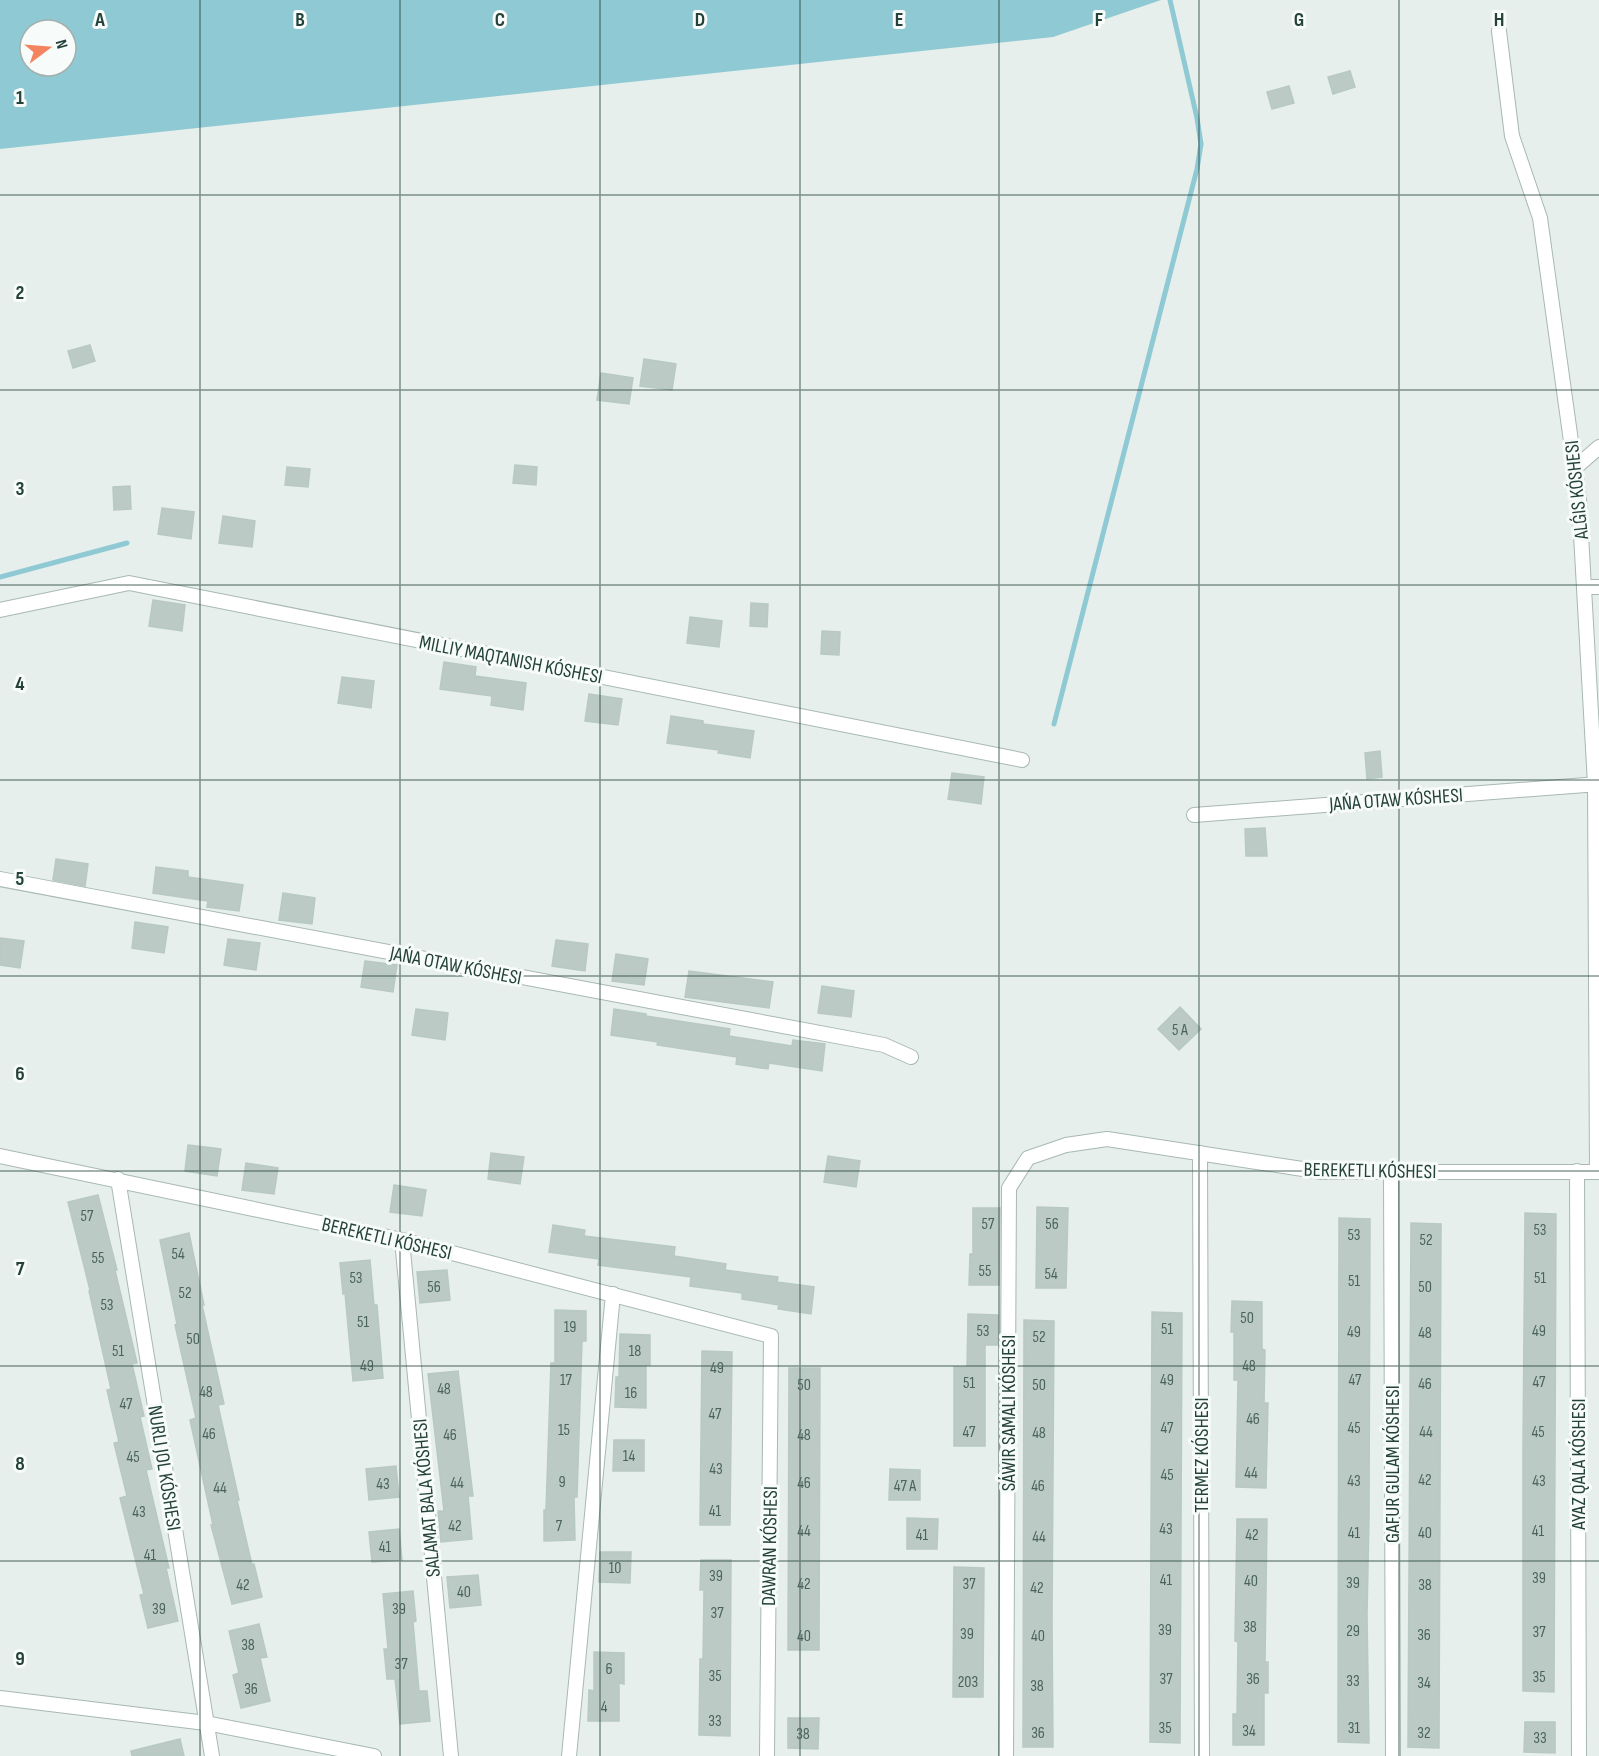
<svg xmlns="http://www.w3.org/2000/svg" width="1599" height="1756" font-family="'Sofia Sans Condensed',sans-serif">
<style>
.water{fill:#8ec9d4;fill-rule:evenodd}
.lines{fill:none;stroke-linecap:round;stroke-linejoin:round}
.stream{stroke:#8ec9d4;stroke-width:5}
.building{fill:#bbcac4;stroke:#b8c9c2;stroke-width:1.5}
.street-casing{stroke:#a8b8b2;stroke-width:16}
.street{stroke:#fff;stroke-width:14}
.grid{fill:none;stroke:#24423a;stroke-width:1.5;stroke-opacity:0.55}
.labels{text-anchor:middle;stroke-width:6;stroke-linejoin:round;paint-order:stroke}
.number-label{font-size:16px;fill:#4a645c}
.street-label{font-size:20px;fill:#24423a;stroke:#f7fbf9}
.grid-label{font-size:20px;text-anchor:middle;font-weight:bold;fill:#24423a;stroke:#f7fbf9;stroke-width:6;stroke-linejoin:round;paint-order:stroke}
</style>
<rect width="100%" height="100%" fill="#e6efeb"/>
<!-- water -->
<path class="water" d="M0,0H1161L1053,37L0,149ZM30,30H66V66H30Z"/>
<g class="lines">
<!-- stream -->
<g class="stream">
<path d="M0,577L127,543"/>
<path d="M1054,724L1197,169L1201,144L1197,118L1170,0"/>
</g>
</g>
<!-- building -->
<g class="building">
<path d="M1350,71L1355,87L1333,94L1328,77Z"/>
<path d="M1289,86L1294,103L1272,109L1267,92Z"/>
<path d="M90,345L95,361L73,368L68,351Z"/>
<path d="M644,359L676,364L672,390L640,386Z"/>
<path d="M601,373L633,378L629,404L597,400Z"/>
<path d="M515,465L537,467L536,485L513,483Z"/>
<path d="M287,467L310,469L308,487L285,485Z"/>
<path d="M130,486L131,509L114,510L113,487Z"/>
<path d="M162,508L194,512L191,539L158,534Z"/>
<path d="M223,516L255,521L252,547L219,543Z"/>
<path d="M153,600L185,605L182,631L149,626Z"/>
<path d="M751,603L768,604L767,627L750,626Z"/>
<path d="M690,617L722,621L719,647L687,643Z"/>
<path d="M822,631L840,632L839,655L821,654Z"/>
<path d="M444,662L476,667L475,676L526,683L523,710L491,705L492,696L440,689Z"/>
<path d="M342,677L374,681L371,708L338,703Z"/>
<path d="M589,694L622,699L618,725L585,721Z"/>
<path d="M671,716L703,721V724L754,731L750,758L718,753L719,750L667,743Z"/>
<path d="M1380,751L1382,777L1367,779L1365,753Z"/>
<path d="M952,773L984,777L981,804L948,799Z"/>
<path d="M1265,828L1267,856H1246L1245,829Z"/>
<path d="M56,859L88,864L85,886L53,880Z"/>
<path d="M156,867L188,871V877L243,885L239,911L207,907L208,901L153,893Z"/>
<path d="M283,893L315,898L312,924L279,920Z"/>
<path d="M135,922L168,927L164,953L132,948Z"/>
<path d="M0,938L24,941L20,968L0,965Z"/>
<path d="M228,939L260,943L256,970L224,965Z"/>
<path d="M556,940L588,944L585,971L552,966Z"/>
<path d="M616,954L648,959L644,985L612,981Z"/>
<path d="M365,961L397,965L393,992L361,987Z"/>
<path d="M689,971L773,982L769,1008L685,997Z"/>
<path d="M822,986L854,991L851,1017L818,1013Z"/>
<path d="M1180,1007L1201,1029L1179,1050L1158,1029Z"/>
<path d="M416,1009L448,1013L445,1040L412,1035Z"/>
<path d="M614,1009L646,1014V1016L730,1029L729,1036L792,1046L793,1040L825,1044L822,1071L769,1063L768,1069L736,1064L737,1057L657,1045L658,1042L611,1035Z"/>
<path d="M188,1145L221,1149L217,1176L185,1171Z"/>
<path d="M491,1153L524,1157L520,1184L488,1179Z"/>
<path d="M828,1156L860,1161L856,1187L824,1182Z"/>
<path d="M246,1163L278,1168L274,1194L242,1190Z"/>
<path d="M394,1185L426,1190L422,1216L390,1212Z"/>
<path d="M98,1195L117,1270H115L137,1363L132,1364L144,1416L140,1417L152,1469L146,1470L169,1568H166L178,1621L148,1628L140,1595L144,1594L120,1498L127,1496L114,1443L119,1442L107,1390L111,1389L89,1291L90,1290L68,1202Z"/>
<path d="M1037,1207L1068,1208L1066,1288H1036Z"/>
<path d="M973,1208H1000L999,1285H969L970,1254H973Z"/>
<path d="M1525,1213L1556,1214L1554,1692L1523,1691V1446Z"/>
<path d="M1339,1218L1370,1219L1369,1517L1367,1615L1369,1743L1338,1742Z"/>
<path d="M1411,1223L1441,1224L1439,1748L1408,1747Z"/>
<path d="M553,1225L585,1230L584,1236L675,1247L674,1256L726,1264L725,1270L778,1277L777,1282L814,1287L811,1314L778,1309L779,1305L742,1299V1293L690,1286L691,1277L598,1265L599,1259L549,1252Z"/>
<path d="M189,1233L204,1305H202L224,1404L218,1405L239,1500H237L252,1565L254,1564L262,1597L232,1604L211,1525H213L190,1420L196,1418L175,1325L177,1324L160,1240Z"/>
<path d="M370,1260L374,1305H377L383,1378L353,1381L345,1293L343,1294L340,1263Z"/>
<path d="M447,1270L450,1300L420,1303L417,1272Z"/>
<path d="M1232,1301L1262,1302V1349L1265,1350L1264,1403H1268L1266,1488L1236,1487L1238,1380H1234V1332H1231Z"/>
<path d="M555,1310L586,1311V1341H582L577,1497H574L575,1540L544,1541V1510H546L551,1363H555Z"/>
<path d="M1152,1312L1182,1313L1180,1743L1150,1742Z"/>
<path d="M968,1314L998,1315V1345H985V1446H954V1367H967Z"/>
<path d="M1024,1320L1054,1321L1052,1620L1053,1747H1023Z"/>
<path d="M620,1334L650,1335V1365H646V1408L615,1407L616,1377H619Z"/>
<path d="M702,1351L732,1352L730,1525H700Z"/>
<path d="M789,1368H820L819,1650H788Z"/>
<path d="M458,1371L473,1496H468L472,1539L441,1542L438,1511H444L428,1374Z"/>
<path d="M614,1440H644V1471H613Z"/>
<path d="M396,1466L399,1497L369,1500L366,1469Z"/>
<path d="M890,1469L920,1470V1500H889Z"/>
<path d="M907,1518L938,1519L937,1549H907Z"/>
<path d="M1237,1519H1267L1265,1662H1268V1693H1264V1745H1233V1714H1237L1238,1642L1235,1641Z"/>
<path d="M399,1529L402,1560L372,1562L369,1532Z"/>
<path d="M600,1552H631L630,1583L599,1582Z"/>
<path d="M701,1560H731L730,1736L699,1735L700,1659H703L704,1590H700Z"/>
<path d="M954,1567L984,1568L983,1697H953Z"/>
<path d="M478,1575L481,1605L450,1608L447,1577Z"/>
<path d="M413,1591L416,1621L413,1622L419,1691H427L430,1721L400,1724L395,1679H387L384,1649H388L383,1594Z"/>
<path d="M259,1624L267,1657L260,1658L270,1701L241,1708L233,1675L239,1673L229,1631Z"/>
<path d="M594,1652L624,1653V1684L619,1683V1721H588L589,1690L594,1691Z"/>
<path d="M788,1718H819L818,1749L788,1748Z"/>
<path d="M1525,1722H1555V1753L1524,1752Z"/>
<path d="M180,1739L184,1756H132L131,1751Z"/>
</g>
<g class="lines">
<!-- street casing -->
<g class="street-casing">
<g id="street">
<path d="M1499,31L1512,136L1540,218L1579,499L1595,784L1597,1172"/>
<path d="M1575,468L1599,447"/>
<path d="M1584,587H1599"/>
<path d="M0,610L129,583L1022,760"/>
<path d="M1194,815L1599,784"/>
<path d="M0,879L884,1045L911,1057"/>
<path d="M1200,1153L1202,1756"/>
<path d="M0,1156L402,1240L771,1336L767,1756"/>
<path d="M1577,1171L1579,1756"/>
<path d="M1391,1172L1393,1756"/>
<path d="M118,1179L212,1756"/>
<path d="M402,1240L451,1756"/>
<path d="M0,1698L206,1723L374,1756"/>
<path d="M569,1756L613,1294"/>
<path d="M1006,1756L1009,1188L1028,1158L1066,1145L1107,1139L1322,1172H1599"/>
</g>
</g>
<!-- street -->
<use href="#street" class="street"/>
</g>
<!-- grid -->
<path class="grid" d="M200,0V1756M400,0V1756M600,0V1756M800,0V1756M999,0V1756M1199,0V1756M1399,0V1756M0,195H1599M0,390H1599M0,585H1599M0,780H1599M0,976H1599M0,1171H1599M0,1366H1599M0,1561H1599"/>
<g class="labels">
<!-- number labels -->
<g class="number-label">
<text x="1180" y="1035">5 А</text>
<text x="87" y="1221">57</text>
<text x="988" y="1229">57</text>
<text x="1052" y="1229">56</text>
<text x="1540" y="1235">53</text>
<text x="1354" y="1240">53</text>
<text x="1426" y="1245">52</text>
<text x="178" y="1259">54</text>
<text x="98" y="1263">55</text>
<text x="985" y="1276">55</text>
<text x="1051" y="1279">54</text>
<text x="356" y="1283">53</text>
<text x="1540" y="1283">51</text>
<text x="1354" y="1286">51</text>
<text x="434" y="1292">56</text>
<text x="1425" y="1292">50</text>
<text x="185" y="1298">52</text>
<text x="107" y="1310">53</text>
<text x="1247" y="1323">50</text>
<text x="363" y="1327">51</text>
<text x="570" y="1332">19</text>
<text x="1167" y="1334">51</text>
<text x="983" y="1336">53</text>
<text x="1539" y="1336">49</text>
<text x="1354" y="1337">49</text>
<text x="1425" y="1338">48</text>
<text x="1039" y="1342">52</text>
<text x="193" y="1344">50</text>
<text x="118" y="1356">51</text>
<text x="635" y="1356">18</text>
<text x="367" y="1371">49</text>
<text x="1249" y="1371">48</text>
<text x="717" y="1373">49</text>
<text x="566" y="1385">17</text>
<text x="1167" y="1385">49</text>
<text x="1355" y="1385">47</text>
<text x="1539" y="1387">47</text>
<text x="969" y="1388">51</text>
<text x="1425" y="1389">46</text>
<text x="804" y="1390">50</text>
<text x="1039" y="1390">50</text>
<text x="444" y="1394">48</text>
<text x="206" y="1397">48</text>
<text x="631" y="1398">16</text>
<text x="126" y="1409">47</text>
<text x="715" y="1419">47</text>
<text x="1253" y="1424">46</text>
<text x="1167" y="1433">47</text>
<text x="1354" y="1433">45</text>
<text x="564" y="1435">15</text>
<text x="969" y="1437">47</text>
<text x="1426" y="1437">44</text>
<text x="1538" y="1437">45</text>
<text x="1039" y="1438">48</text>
<text x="209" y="1439">46</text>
<text x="450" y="1440">46</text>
<text x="804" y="1440">48</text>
<text x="629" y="1461">14</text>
<text x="133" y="1462">45</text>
<text x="716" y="1474">43</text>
<text x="1251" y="1478">44</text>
<text x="1167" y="1480">45</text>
<text x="1425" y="1485">42</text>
<text x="1354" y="1486">43</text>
<text x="1539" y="1486">43</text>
<text x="562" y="1487">9</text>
<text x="457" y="1488">44</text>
<text x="804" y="1488">46</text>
<text x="383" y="1489">43</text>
<text x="905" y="1491">47 А</text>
<text x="1038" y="1491">46</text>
<text x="220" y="1493">44</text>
<text x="715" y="1516">41</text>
<text x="139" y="1517">43</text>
<text x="455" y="1531">42</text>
<text x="559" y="1531">7</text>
<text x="1166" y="1534">43</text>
<text x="804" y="1536">44</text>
<text x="1538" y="1536">41</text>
<text x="1354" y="1538">41</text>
<text x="1425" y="1538">40</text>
<text x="922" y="1540">41</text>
<text x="1252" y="1540">42</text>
<text x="1039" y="1542">44</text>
<text x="385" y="1552">41</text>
<text x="150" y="1560">41</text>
<text x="615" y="1573">10</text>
<text x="716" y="1581">39</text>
<text x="1539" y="1583">39</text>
<text x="1166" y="1585">41</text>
<text x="1251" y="1586">40</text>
<text x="1353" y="1588">39</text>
<text x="804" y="1589">42</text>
<text x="969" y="1589">37</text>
<text x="243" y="1590">42</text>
<text x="1425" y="1590">38</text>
<text x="1037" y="1593">42</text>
<text x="464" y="1597">40</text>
<text x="159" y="1614">39</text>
<text x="399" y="1614">39</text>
<text x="717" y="1618">37</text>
<text x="1250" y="1632">38</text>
<text x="1165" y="1635">39</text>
<text x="1353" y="1636">29</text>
<text x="1539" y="1637">37</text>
<text x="967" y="1639">39</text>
<text x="1424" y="1640">36</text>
<text x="804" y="1641">40</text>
<text x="1038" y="1641">40</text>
<text x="248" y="1650">38</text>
<text x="401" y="1669">37</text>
<text x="609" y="1674">6</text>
<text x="715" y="1681">35</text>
<text x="1539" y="1682">35</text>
<text x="1166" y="1684">37</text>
<text x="1253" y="1684">36</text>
<text x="1353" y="1686">33</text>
<text x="968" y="1687">203</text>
<text x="1424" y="1688">34</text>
<text x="1037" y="1691">38</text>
<text x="251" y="1694">36</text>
<text x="604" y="1712">4</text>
<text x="715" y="1726">33</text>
<text x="1165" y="1733">35</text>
<text x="1354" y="1733">31</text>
<text x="1249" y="1736">34</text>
<text x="1038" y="1738">36</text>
<text x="1424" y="1738">32</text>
<text x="803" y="1739">38</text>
<text x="1540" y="1743">33</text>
</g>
<!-- street labels -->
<g class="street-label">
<text transform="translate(1576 490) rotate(-96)" y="7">ALǴIS KÓSHESI</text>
<text transform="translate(511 659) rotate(11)" y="7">MILLIY MAQTANISH KÓSHESI</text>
<text transform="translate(1396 799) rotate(-4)" y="7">JAŃA OTAW KÓSHESI</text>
<text transform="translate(456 965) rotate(11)" y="7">JAŃA OTAW KÓSHESI</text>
<text transform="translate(1370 1170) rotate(1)" y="7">BEREKETLI KÓSHESI</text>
<text transform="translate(387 1238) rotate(13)" y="7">BEREKETLI KÓSHESI</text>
<text transform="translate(1008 1413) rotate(-90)" y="7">SÁWIR SAMALI KÓSHESI</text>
<text transform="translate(1201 1455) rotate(-90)" y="7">TERMEZ KÓSHESI</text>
<text transform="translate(1392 1464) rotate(-90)" y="7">GAFUR GULAM KÓSHESI</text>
<text transform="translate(1578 1464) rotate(-90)" y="7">AYAZ QALA KÓSHESI</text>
<text transform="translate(165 1468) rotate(81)" y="7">NURLI JOL KÓSHESI</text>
<text transform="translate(426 1498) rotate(-95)" y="7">SALAMAT BALA KÓSHESI</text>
<text transform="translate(769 1546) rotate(-89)" y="7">DAWRAN KÓSHESI</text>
</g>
</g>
<g class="grid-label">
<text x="100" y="26">A</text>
<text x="300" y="26">B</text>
<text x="500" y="26">C</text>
<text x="700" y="26">D</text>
<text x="899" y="26">E</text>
<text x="1099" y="26">F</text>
<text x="1299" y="26">G</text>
<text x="1499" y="26">H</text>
<text x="20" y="104">1</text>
<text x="20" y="299">2</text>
<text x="20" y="495">3</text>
<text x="20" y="690">4</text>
<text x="20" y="885">5</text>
<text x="20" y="1080">6</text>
<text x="20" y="1275">7</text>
<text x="20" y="1470">8</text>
<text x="20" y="1665">9</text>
</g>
<!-- north arrow -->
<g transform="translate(48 48) rotate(74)"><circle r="28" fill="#f7fbf9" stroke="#a3b1ad" stroke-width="1.5"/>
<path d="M0-4.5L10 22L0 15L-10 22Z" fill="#f4845f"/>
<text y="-9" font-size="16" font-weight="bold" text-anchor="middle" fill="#24423a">N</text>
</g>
</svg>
